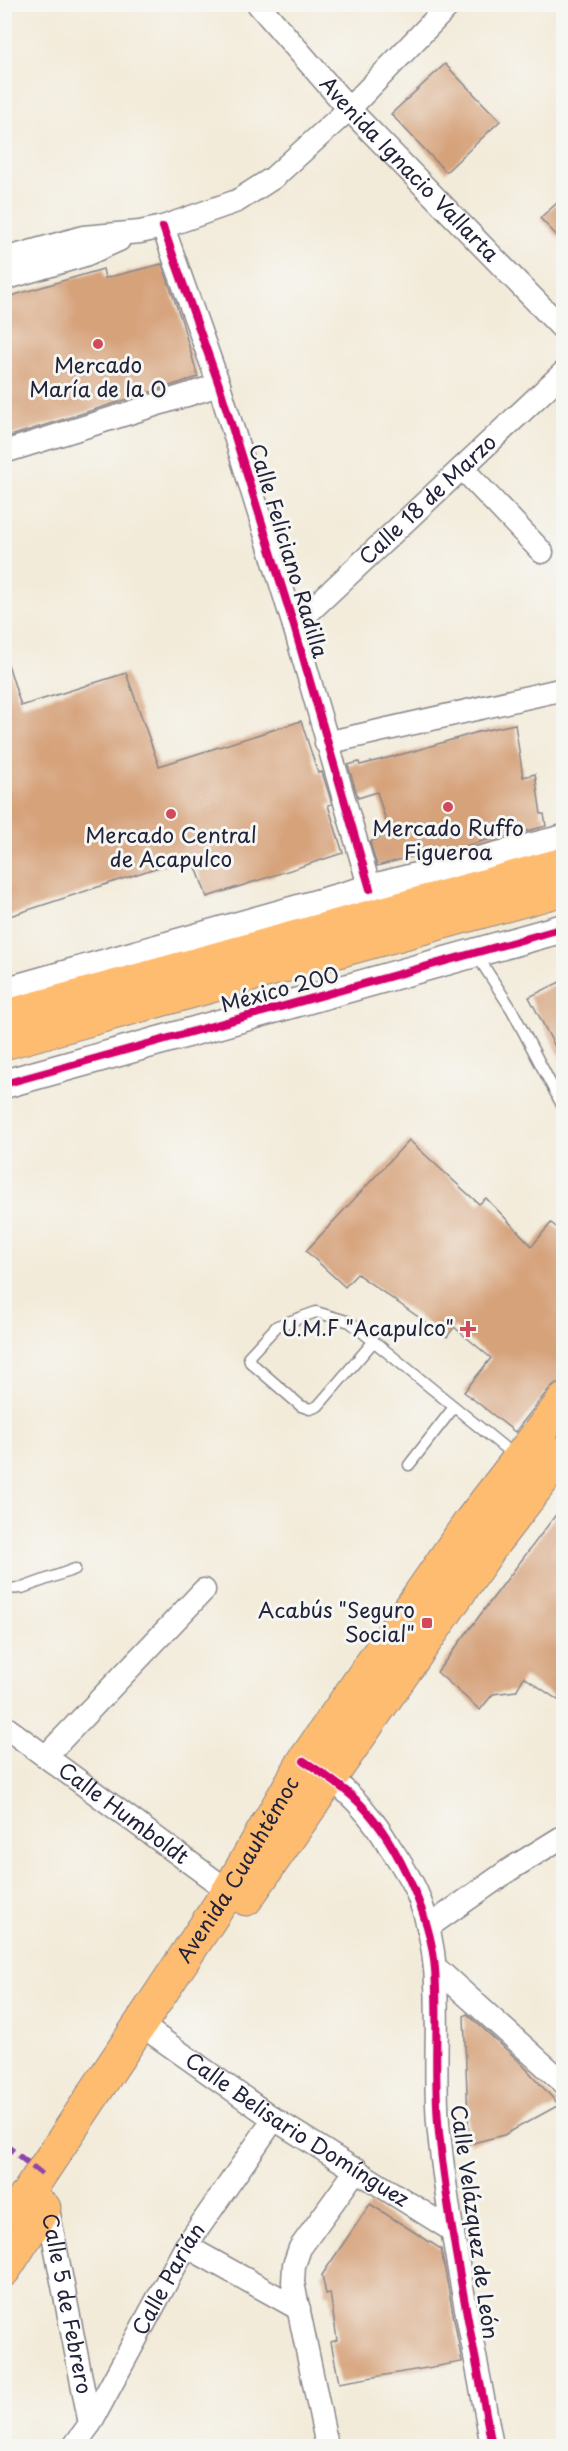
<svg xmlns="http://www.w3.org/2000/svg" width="568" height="2451" font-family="'Playpen Sans',sans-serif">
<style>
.building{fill:#d6a27a}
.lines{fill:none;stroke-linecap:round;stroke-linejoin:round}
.service-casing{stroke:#8a868a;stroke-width:13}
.minor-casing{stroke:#8a868a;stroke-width:25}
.tertiary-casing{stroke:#8a868a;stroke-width:31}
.primary-casing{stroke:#8a868a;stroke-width:35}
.service{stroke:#fff;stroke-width:10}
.minor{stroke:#fff;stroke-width:22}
.tertiary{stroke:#fff;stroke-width:28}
.primary{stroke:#febc70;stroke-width:33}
.quiet{stroke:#8e44ad;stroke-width:6;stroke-dasharray:12 6;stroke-linecap:butt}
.cycleway-casing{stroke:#f6f6f2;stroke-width:11}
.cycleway{stroke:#d6006c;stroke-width:8}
.poi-dot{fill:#d1495b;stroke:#f6f6f2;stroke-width:2}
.labels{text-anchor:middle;stroke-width:6;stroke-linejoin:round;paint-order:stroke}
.street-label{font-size:21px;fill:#22223b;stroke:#f6f6f2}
.poi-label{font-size:21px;fill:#22223b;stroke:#f6f6f2}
</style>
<rect width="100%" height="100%" fill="#f6f6f2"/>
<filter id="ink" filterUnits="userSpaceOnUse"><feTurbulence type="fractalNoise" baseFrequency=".0167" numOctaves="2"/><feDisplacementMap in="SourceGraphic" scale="12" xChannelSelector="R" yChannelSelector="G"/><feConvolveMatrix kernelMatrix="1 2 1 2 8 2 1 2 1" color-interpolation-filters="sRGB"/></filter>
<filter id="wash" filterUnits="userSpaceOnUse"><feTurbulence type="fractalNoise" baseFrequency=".008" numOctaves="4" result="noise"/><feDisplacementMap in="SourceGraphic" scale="24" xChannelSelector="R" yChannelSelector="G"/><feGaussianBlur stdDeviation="1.35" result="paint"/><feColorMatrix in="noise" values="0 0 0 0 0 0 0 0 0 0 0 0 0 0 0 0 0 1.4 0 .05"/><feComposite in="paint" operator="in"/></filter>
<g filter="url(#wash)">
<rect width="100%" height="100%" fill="#f3ebd9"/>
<g id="blocks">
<!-- building -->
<g class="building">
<path d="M445,64L500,121L446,172L391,114Z"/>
<path d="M564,197V243L540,218Z"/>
<path d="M162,264L182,322L198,377L4,438V298L103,269L105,278Z"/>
<path d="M4,664H8L21,706L126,673L159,766L301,721L318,773L322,772L332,804L328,805L343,853L207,897L192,856L4,918Z"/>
<path d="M515,724L523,777L535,774L541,814H544L546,826L505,837L504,835L438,854L437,852L415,858L414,856L377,866L370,842L390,834L377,792L358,798L348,765L359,762L360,765L414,751L478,732Z"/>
<path d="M564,980V1064L529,997Z"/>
<path d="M409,1140L479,1204L486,1198L532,1246L551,1223L564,1233V1382L556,1383L549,1389L515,1432L464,1392L491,1358L454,1327L447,1337L357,1274L345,1287L306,1251Z"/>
<path d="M564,1504V1704L524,1677L516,1691L493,1694L480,1710L437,1672Z"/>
<path d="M467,2014L520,2062L559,2105L504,2135L469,2144L464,2016Z"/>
<path d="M370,2204L441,2249L462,2362L339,2383L331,2342L337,2340L330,2293L326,2294L322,2275Z"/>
</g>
</g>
</g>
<g filter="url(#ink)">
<use href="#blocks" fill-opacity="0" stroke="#8a868a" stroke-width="1.5"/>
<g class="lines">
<!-- service casing -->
<g class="service-casing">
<g id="service">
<path d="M476,954L512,1010L564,1109"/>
<path d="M374,1341L318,1406L310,1409L301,1406L250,1362L249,1356L277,1326L316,1312L350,1322L516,1457"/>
<path d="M409,1465L454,1407"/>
<path d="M4,1589L22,1588L75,1569"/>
</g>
</g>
<!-- minor casing -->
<g class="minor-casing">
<g id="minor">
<path id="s1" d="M258,4L349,109L564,330"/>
<path d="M163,227L219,385L294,626L370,889"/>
<path d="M4,259L83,237L140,232L163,227L237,201L273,178L349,109L450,4"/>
<path d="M4,279L85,255L119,240"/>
<path d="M4,452L219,385"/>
<path d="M462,468L542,552"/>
<path id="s2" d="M294,626L564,372"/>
<path d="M326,743L564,689"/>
<path id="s3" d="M4,1726L238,1898"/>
<path d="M46,1756L204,1590"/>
<path d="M320,1771C350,1791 372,1816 390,1847C401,1863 412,1880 419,1898C449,1973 430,2055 439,2133C450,2238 473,2342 492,2446"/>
<path d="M428,1927L509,1870L564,1836"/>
<path d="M435,1967L564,2083"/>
<path id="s4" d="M141,2025L274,2119L453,2231"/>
<path id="s5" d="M42,2200L47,2204L90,2424"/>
<path d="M186,2246L299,2309"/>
<path id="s6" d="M74,2446L90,2424L186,2246L274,2119"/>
<path d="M327,2446L293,2283L294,2265L300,2248L357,2169"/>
</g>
</g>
<!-- tertiary casing -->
<g class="tertiary-casing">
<g id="tertiary">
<path d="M4,992L370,889L564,839"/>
<path d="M4,1084L564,928"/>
</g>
</g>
<!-- primary casing -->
<g class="primary-casing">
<g id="primary">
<path d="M4,1017L564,864"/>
<path d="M4,1043L564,889"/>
<path d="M246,1899L495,1541L564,1452"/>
<path id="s7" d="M4,2229L228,1892L304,1761L470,1522L564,1400"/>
<path d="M4,2270L44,2208"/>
</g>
</g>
<!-- service -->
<use href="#service" class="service"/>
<!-- minor -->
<use href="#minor" class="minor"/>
<!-- tertiary -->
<use href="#tertiary" class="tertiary"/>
<!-- primary -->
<use href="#primary" class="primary"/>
<!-- quiet -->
<path class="quiet" d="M4,2144L42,2174"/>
<!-- cycleway casing -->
<g class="cycleway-casing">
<g id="cycleway">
<path d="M163,227L219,385L294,626L370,889"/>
<path d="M4,1084L564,928"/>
<path d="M304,1761C321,1772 337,1783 352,1796C393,1832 431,1914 435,1969C439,2023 433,2079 439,2133C450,2238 473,2342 492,2446"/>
</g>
</g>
<!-- cycleway -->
<use href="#cycleway" class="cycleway"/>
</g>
</g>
<!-- markers -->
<g class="poi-dot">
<circle cx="98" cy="344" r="6"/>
<circle cx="448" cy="807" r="6"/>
<circle cx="171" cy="814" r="6"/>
<path d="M465 1320h6v6h6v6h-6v6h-6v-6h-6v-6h6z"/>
<rect x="421" y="1617" width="12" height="12" rx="3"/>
</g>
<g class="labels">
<!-- street labels -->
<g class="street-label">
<text dy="7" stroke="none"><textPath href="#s1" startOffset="224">Avenida Ignacio Vallarta</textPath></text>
<text dy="7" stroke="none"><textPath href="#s2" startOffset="184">Calle 18 de Marzo</textPath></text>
<text transform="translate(288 551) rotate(73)" y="7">Calle Feliciano Radilla</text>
<text transform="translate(280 990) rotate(-15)" y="7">México 200</text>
<text dy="7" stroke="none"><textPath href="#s3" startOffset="148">Calle Humboldt</textPath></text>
<text dy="7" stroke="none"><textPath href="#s7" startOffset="429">Avenida Cuauhtémoc</textPath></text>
<text dy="7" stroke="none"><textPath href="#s4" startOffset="188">Calle Belisario Domínguez</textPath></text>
<text transform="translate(474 2222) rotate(82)" y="7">Calle Velázquez de León</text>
<text dy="7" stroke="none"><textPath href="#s6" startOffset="192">Calle Parián</textPath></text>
<text dy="7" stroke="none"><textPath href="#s5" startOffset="108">Calle 5 de Febrero</textPath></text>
</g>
<!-- poi labels -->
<g class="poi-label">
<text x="98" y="373">Mercado<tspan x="98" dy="24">María de la O</tspan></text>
<text x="448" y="836">Mercado Ruffo<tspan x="448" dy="24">Figueroa</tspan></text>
<text x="171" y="843">Mercado Central<tspan x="171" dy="24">de Acapulco</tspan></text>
<text x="454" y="1336" text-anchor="end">U.M.F "Acapulco"</text>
<text x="415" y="1618" text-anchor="end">Acabús "Seguro<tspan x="415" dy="24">Social"</tspan></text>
</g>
</g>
<!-- margin -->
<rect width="568" height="2451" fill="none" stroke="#f6f6f2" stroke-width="24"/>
</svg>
